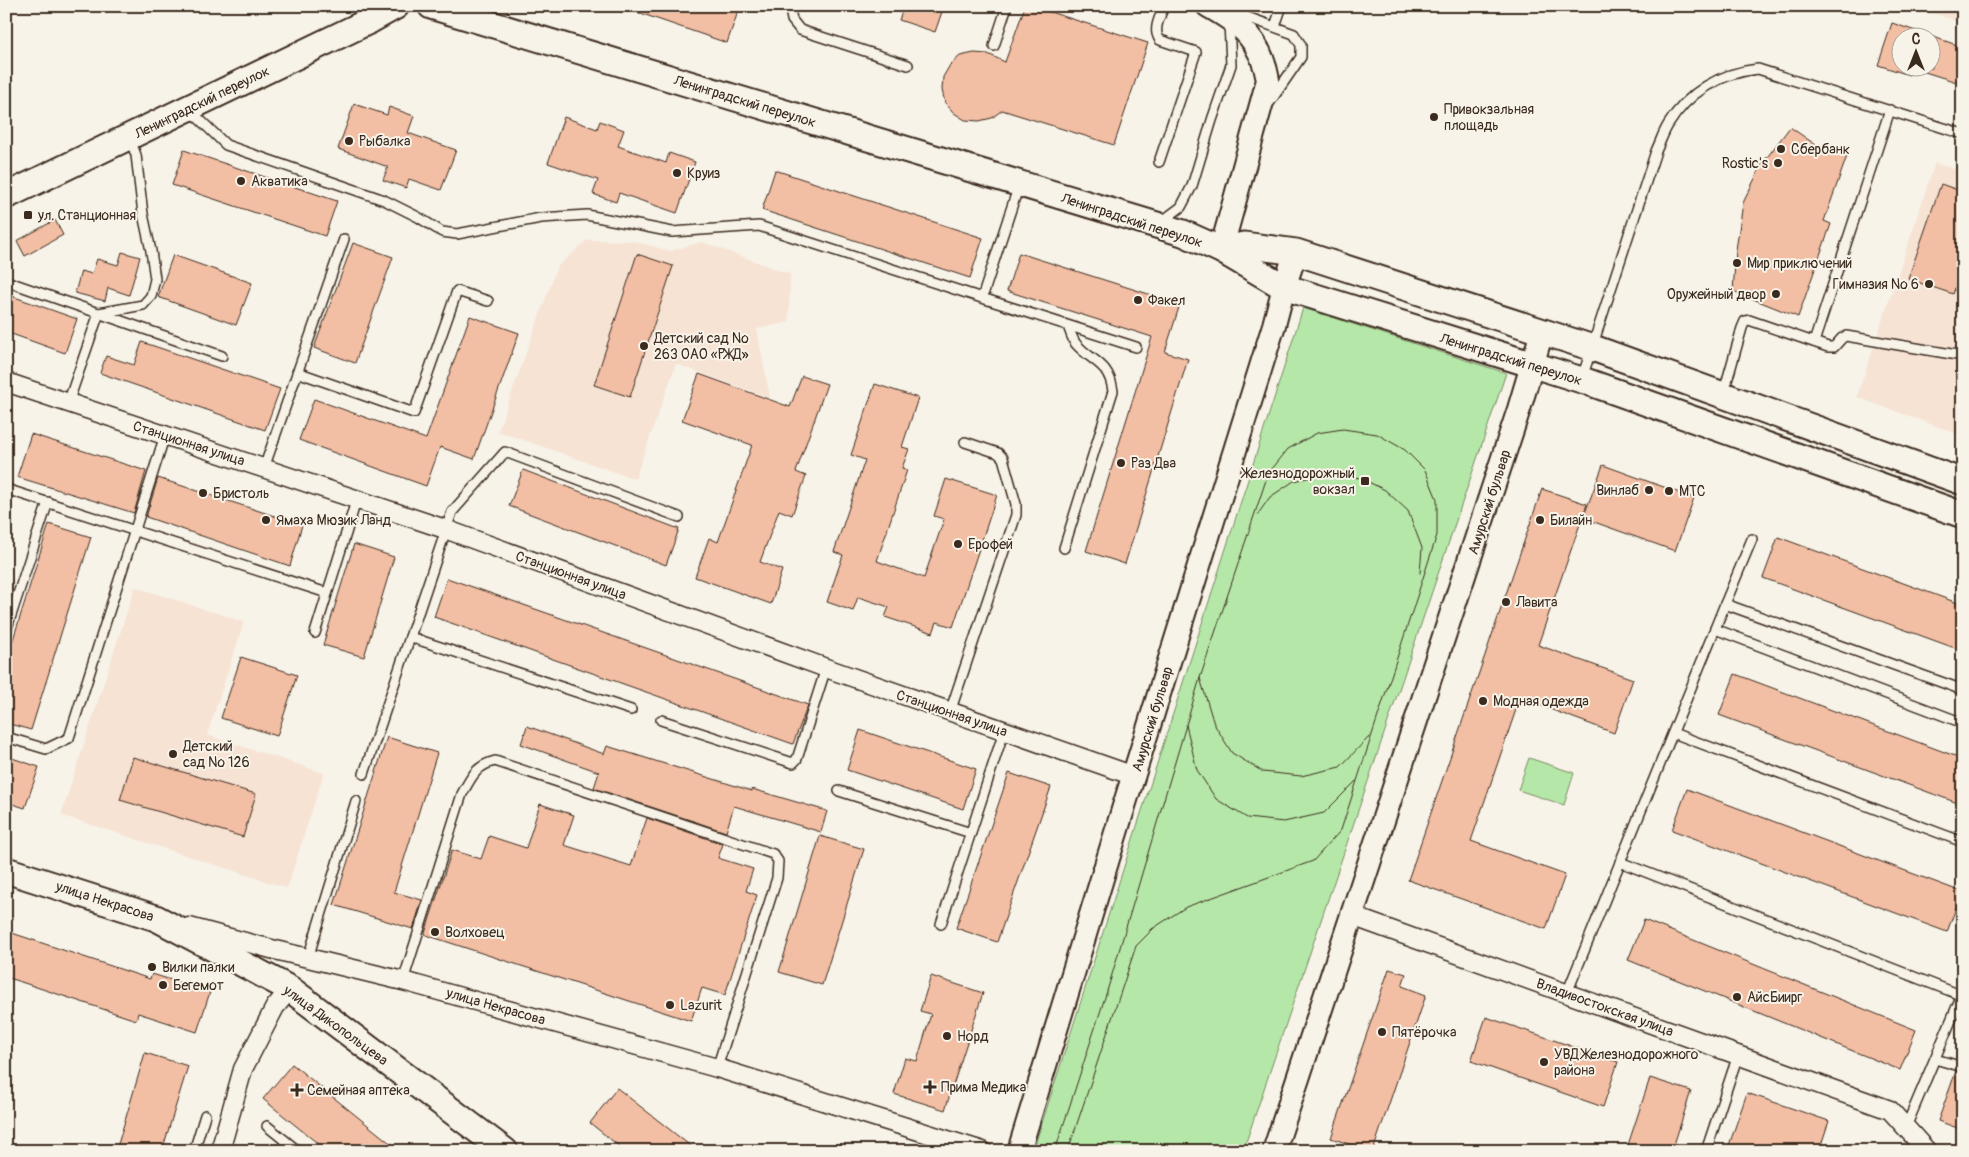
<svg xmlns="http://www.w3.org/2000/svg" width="1969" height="1157" font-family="Pangolin,sans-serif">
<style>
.built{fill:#f6e3d4}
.green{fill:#b5e8a8;stroke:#788963}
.building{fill:#f2bea4;stroke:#3b2a1e}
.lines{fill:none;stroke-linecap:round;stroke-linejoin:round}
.service-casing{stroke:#3b2a1e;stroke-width:12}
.minor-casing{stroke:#3b2a1e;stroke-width:21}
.tertiary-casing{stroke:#3b2a1e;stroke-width:26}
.secondary-casing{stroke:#3b2a1e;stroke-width:29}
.service{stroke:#f7f3e8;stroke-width:9}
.minor{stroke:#f7f3e8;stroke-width:18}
.tertiary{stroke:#f7f3e8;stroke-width:22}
.secondary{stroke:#f7f3e8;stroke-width:25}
.tram{stroke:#3b2a1e;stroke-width:1}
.poi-dot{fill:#3b2a1e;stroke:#f7f3e8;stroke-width:2}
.labels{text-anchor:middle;stroke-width:4;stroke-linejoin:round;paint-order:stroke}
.street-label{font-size:14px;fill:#3b2a1e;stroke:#f7f3e8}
.poi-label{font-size:14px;fill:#3b2a1e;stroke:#f7f3e8;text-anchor:start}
</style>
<rect width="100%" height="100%" fill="#f7f3e8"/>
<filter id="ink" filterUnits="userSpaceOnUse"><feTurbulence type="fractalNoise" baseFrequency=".02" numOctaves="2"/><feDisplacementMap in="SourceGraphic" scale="10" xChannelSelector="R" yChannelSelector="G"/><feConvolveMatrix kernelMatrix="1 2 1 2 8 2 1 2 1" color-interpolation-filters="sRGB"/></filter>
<g filter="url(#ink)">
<!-- built -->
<g class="built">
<path d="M1910,6H1963V23Z"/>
<path d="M1935,163L1963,172V436L1857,397Z"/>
<path d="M587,240L633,241L670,251L702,242L790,274L789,322L757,329L770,398L676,364L635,479L498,431L557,267Z"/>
<path d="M135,587L244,622L207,735L324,773L287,888L61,815Z"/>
</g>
<!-- green -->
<g class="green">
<path d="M1303,308L1506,373L1243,1151H1033Z"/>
<path d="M1529,758L1574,773L1564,805L1518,790Z"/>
</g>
<!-- building -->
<g class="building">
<path d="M628,6H740L727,43L628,9Z"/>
<path d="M904,6H944L935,32L899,20Z"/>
<path d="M1025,6H1031L1148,43L1114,145L1002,110L992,118L979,121L965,120L954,113L945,103L942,90L943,77L950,65L960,56L974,53L988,54L1005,62Z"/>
<path d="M1892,23L1963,47V84L1912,68H1932V38H1902V68H1911L1909,75L1878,65Z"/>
<path d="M354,104L387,115L389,107L414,116L408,133L456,150L441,190L409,179L406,188L383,180L388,167L338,149Z"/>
<path d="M564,117L597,129L600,121L624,130L618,146L666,163L669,153L695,162L677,213L619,193L616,202L593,194L598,180L548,163Z"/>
<path d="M1790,127L1816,145L1847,156L1824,221L1831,224L1798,317L1733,291L1736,250L1743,203L1762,164Z"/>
<path d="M184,150L337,201L325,236L172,185Z"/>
<path d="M775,170L983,238L970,278L762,210Z"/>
<path d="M1941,184L1963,192V266L1953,294L1908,279Z"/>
<path d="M55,220L63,235L25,256L17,241Z"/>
<path d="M353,243L393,257L355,363L314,348Z"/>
<path d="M122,252L140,257L129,295L108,288L105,301L75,293L81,271L92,274L97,259L118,265Z"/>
<path d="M1019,253L1180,304L1165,352L1188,359L1125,564L1086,551L1152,337L1007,291Z"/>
<path d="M637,254L673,266L630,397L594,385Z"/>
<path d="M173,255L252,283L236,325L158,297Z"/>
<path d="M6,294L77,319L65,353L6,332Z"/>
<path d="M470,316L519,333L474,459L440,447L426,486L299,440L314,399L426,439Z"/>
<path d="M142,342L280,389L265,430L100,373L106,356L134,365Z"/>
<path d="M699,374L790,407L802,376L827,384L796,472L806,476L792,515L779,510L760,562L782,570L771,604L695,577L709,538L718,542L752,445L682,420Z"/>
<path d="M875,384L918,398L902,447L909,449L902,468L907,470L877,561L924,578L944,519L934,516L946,479L997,495L953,627L937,622L933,633L885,617L889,607L858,597L853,611L827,602L843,555L834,552L865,460L851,455Z"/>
<path d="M31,434L146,471L134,513L17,477Z"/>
<path d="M1603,465L1694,498L1675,551L1583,518Z"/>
<path d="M523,470L679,529L666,565L509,506Z"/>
<path d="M158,478L302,525L290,566L146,517Z"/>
<path d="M1542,489L1587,504L1538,645L1633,679L1614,733L1520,698L1471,841L1565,875L1546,929L1408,880Z"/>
<path d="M49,524L91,537L31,730L6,723V662Z"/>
<path d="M1778,537L1963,605V651L1763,578Z"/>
<path d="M354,544L394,557L364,657L323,645Z"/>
<path d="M447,578L808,705L793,744L434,617Z"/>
<path d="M241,657L297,675L277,736L221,718Z"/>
<path d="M1735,674L1963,759V805L1719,715Z"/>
<path d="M527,726L604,754L607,746L752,791V789L827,811L821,832L734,806L726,832L594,788L599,772L521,744Z"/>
<path d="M860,730L976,769L963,809L847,770Z"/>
<path d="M387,737L437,753L394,892L422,900L413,929L334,905Z"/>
<path d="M6,756L39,767L25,808L6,802Z"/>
<path d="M133,757L256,794L243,837L120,800Z"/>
<path d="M1009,773L1051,787L997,942L956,928Z"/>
<path d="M1687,789L1962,892L1947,932L1672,830Z"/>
<path d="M540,804L574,815L564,845L631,866L647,818L723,844L718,858L753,869L746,891L757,895L725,995L702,988L691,1021L426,935L425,933L452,850L481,859L489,836L526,848Z"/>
<path d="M820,836L864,849L822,985L779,972Z"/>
<path d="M1644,920L1916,1030L1900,1070L1628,960Z"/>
<path d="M6,931L150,979L152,974L210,992L197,1032L138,1013L136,1020L6,977Z"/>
<path d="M1389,969L1406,974L1402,986L1426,995L1373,1151H1369L1331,1138Z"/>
<path d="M931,976L983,993L945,1110L894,1094L905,1058L917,1061L931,1014L920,1011Z"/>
<path d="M1486,1017L1618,1062L1603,1107L1471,1061Z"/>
<path d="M145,1053L188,1066L162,1151H116Z"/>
<path d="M292,1064L400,1151H327L263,1099Z"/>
<path d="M1956,1071L1963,1073V1130L1938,1121Z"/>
<path d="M1650,1078L1691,1091L1672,1151H1626Z"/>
<path d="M617,1088L697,1151H625L590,1123Z"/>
<path d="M1747,1093L1829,1121L1819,1151H1727Z"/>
</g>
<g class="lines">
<!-- service casing -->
<g class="service-casing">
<g id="service">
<path d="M782,6L790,9L792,6"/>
<path d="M790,9L792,20L800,30L908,65"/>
<path d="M1233,12L1294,34L1301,45V57L1270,102"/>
<path d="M1275,26L1282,6"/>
<path d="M994,46L1007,6"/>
<path d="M190,110L226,145L384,200L418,217L442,232L457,234L541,218L587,215L672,232L759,226L982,298L1019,185"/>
<path d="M1159,162L1196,52L1160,40C1152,30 1160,17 1164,6"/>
<path d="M1161,222L1181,207L1192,186L1212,120L1231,65L1229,22"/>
<path d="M6,281L222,356"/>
<path d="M982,298L1136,347"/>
<path d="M1814,342L1890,110"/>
<path d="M297,372L414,413L457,291L488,301"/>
<path d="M1582,378L1656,151C1660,143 1663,133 1668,125C1688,92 1720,73 1758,69L1963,134"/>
<path d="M1723,395L1742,328L1745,321L1749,320L1828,347H1834L1842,338L1846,336L1963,356"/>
<path d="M68,403L99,313L143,305L151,296L155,279L151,251L143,214L136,155L130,139"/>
<path d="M264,468L344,239"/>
<path d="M6,489L327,593"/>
<path d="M1064,548L1113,391C1109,362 1093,363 1076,344C1072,339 1070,331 1068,326"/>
<path d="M1725,604L1752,539"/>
<path d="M1715,629L1963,723"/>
<path d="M6,631L48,502"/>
<path d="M315,633L357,498"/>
<path d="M410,637L631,710"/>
<path d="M950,712L1016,515V504L1003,458L998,453L965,442"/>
<path d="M661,720L793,763L797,759L826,668"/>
<path d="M1673,733L1963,842"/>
<path d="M6,737L46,749L69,738L165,435"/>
<path d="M364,774L452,512L505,452L679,517"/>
<path d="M839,791L971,833"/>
<path d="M1620,862L1963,996"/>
<path d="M941,924L1004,731"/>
<path d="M308,958L356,801"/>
<path d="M403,981L462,794C471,778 475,766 495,761L773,854L778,861L777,878L717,1068"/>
<path d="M1567,993L1725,604L1963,690"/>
<path d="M1935,1059L1963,1067"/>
<path d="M267,1126L298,1151"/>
<path d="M1906,1127L1963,992"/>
<path d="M194,1151L205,1115"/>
<path d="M1706,1151L1738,1055"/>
</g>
</g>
<!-- minor casing -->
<g class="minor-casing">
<g id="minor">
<path d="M6,382L445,529L826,668L1134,776"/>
<path d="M1352,916L1890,1110L1927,1151"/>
<path d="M189,927L275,950L403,981L717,1068L983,1151"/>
<path d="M220,1151L243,1069L275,1007L290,989"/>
</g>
</g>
<!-- tertiary casing -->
<g class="tertiary-casing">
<g id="tertiary">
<path d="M1208,6C1242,25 1261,40 1268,80L1221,250"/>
<path d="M1019,1151L1125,803L1274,325L1284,287L1296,252"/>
<path d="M1274,1151L1519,409L1542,332"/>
</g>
</g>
<!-- secondary casing -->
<g class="secondary-casing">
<g id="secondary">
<path d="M431,6L1183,233L1221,250L1284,287L1588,382L1963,515"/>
<path d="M6,196L369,21L396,6"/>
<path d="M1221,250L1244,245L1296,252L1593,348L1963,482"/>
<path d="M6,870L156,918L290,989L505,1151"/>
</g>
</g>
<!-- service -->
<use href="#service" class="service"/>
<!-- minor -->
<use href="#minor" class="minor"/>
<!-- tertiary -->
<use href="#tertiary" class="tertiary"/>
<!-- secondary -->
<use href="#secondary" class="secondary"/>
<!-- tram -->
<g class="tram">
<path d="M1258,514L1270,497L1294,481L1328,473L1360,478L1385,490L1408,511L1422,548L1420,573"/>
<path d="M1200,678L1214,724L1232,753L1263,772L1301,776L1340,767L1370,736"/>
<path d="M1186,725L1197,770L1216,799L1247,818L1284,822L1324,813L1356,781"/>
<path d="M1055,1151L1108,988L1200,678L1268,474L1288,449L1317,433L1343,429L1377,434L1405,450L1425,470L1437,499V535L1341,830L1313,861L1186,907L1149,931"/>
<path d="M1068,1151L1136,946L1154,928"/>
</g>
</g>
</g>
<!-- markers -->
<g class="poi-dot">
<circle cx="1434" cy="117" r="5"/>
<circle cx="349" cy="141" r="5"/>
<circle cx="1781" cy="149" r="5"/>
<circle cx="1778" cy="163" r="5"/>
<circle cx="677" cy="173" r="5"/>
<circle cx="241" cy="181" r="5"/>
<rect x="23" y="210" width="10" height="10" rx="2.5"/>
<circle cx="1737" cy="263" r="5"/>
<circle cx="1929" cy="284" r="5"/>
<circle cx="1776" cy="294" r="5"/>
<circle cx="1138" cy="300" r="5"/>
<circle cx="644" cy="346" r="5"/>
<circle cx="1121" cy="463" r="5"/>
<rect x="1360" y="476" width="10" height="10" rx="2.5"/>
<circle cx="1649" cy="490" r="5"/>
<circle cx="1669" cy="491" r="5"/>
<circle cx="203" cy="493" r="5"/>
<circle cx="266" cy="520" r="5"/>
<circle cx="1540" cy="520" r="5"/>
<circle cx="958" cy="544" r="5"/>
<circle cx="1506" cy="602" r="5"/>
<circle cx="1483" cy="701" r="5"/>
<circle cx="173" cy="754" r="5"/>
<circle cx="435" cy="932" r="5"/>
<circle cx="152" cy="967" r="5"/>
<circle cx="163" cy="985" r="5"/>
<circle cx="1737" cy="997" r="5"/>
<circle cx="670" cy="1005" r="5"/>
<circle cx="1382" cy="1032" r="5"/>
<circle cx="947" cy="1036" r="5"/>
<circle cx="1544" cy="1062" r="5"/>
<path d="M927.5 1079.5h5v5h5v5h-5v5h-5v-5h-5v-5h5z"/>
<path d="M294.5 1082.5h5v5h5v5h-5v5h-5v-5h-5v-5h5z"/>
</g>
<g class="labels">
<!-- street labels -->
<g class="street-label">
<text transform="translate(745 101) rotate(17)" y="5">Ленинградский переулок</text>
<text transform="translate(202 102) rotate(-26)" y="5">Ленинградский переулок</text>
<text transform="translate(1132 220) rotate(18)" y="5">Ленинградский переулок</text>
<text transform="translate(1511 359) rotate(17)" y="5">Ленинградский переулок</text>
<text transform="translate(189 443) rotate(18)" y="5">Станционная улица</text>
<text transform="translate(1489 502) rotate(-72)" y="5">Амурский бульвар</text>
<text transform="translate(571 575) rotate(20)" y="5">Станционная улица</text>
<text transform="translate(952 713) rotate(19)" y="5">Станционная улица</text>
<text transform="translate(1152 719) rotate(-73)" y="5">Амурский бульвар</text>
<text transform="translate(105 901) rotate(18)" y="5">улица Некрасова</text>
<text transform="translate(496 1006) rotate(16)" y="5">улица Некрасова</text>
<text transform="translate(1605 1007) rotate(20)" y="5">Владивостокская улица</text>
<text transform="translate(336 1025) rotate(36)" y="5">улица Дикопольцева</text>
</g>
<!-- poi labels -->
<g class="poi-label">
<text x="1444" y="114">Привокзальная<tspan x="1444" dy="16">площадь</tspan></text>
<text x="359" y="146">Рыбалка</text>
<text x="1791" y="154">Сбербанк</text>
<text x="1768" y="168" text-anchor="end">Rostic's</text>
<text x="687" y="178">Круиз</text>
<text x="251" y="186">Акватика</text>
<text x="38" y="220">ул. Станционная</text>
<text x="1747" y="268">Мир приключений</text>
<text x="1919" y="289" text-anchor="end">Гимназия № 6</text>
<text x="1766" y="299" text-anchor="end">Оружейный двор</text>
<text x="1148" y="305">Факел</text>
<text x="654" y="343">Детский сад №<tspan x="654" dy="16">263 ОАО «РЖД»</tspan></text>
<text x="1131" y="468">Раз Два</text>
<text x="1355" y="478" text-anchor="end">Железнодорожный<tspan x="1355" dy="16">вокзал</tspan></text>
<text x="1639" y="495" text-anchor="end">Винлаб</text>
<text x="1679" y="496">МТС</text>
<text x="213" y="498">Бристоль</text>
<text x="276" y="525">Ямаха Мюзик Ланд</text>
<text x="1550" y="525">Билайн</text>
<text x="968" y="549">Ерофей</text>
<text x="1516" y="607">Лавита</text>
<text x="1493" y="706">Модная одежда</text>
<text x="183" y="751">Детский<tspan x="183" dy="16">сад № 126</tspan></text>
<text x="445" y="937">Волховец</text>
<text x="162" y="972">Вилки палки</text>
<text x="173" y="990">Бегемот</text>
<text x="1747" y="1002">АйсБиирг</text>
<text x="680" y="1010">Lazurit</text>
<text x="1392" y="1037">Пятёрочка</text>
<text x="957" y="1041">Норд</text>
<text x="1554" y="1059">УВД Железнодорожного<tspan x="1554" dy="16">района</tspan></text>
<text x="941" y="1092">Прима Медика</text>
<text x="307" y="1095">Семейная аптека</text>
</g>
</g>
<!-- margin -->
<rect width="1969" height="1157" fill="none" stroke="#f7f3e8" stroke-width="25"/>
<rect x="12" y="12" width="1944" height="1132" fill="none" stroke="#3b2a1e" stroke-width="2" filter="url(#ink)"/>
<!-- north arrow -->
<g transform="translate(1916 52)"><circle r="24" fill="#f7f3e8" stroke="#aca397"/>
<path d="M0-4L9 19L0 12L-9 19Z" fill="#3b2a1e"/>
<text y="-8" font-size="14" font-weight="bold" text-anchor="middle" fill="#3b2a1e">С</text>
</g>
</svg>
